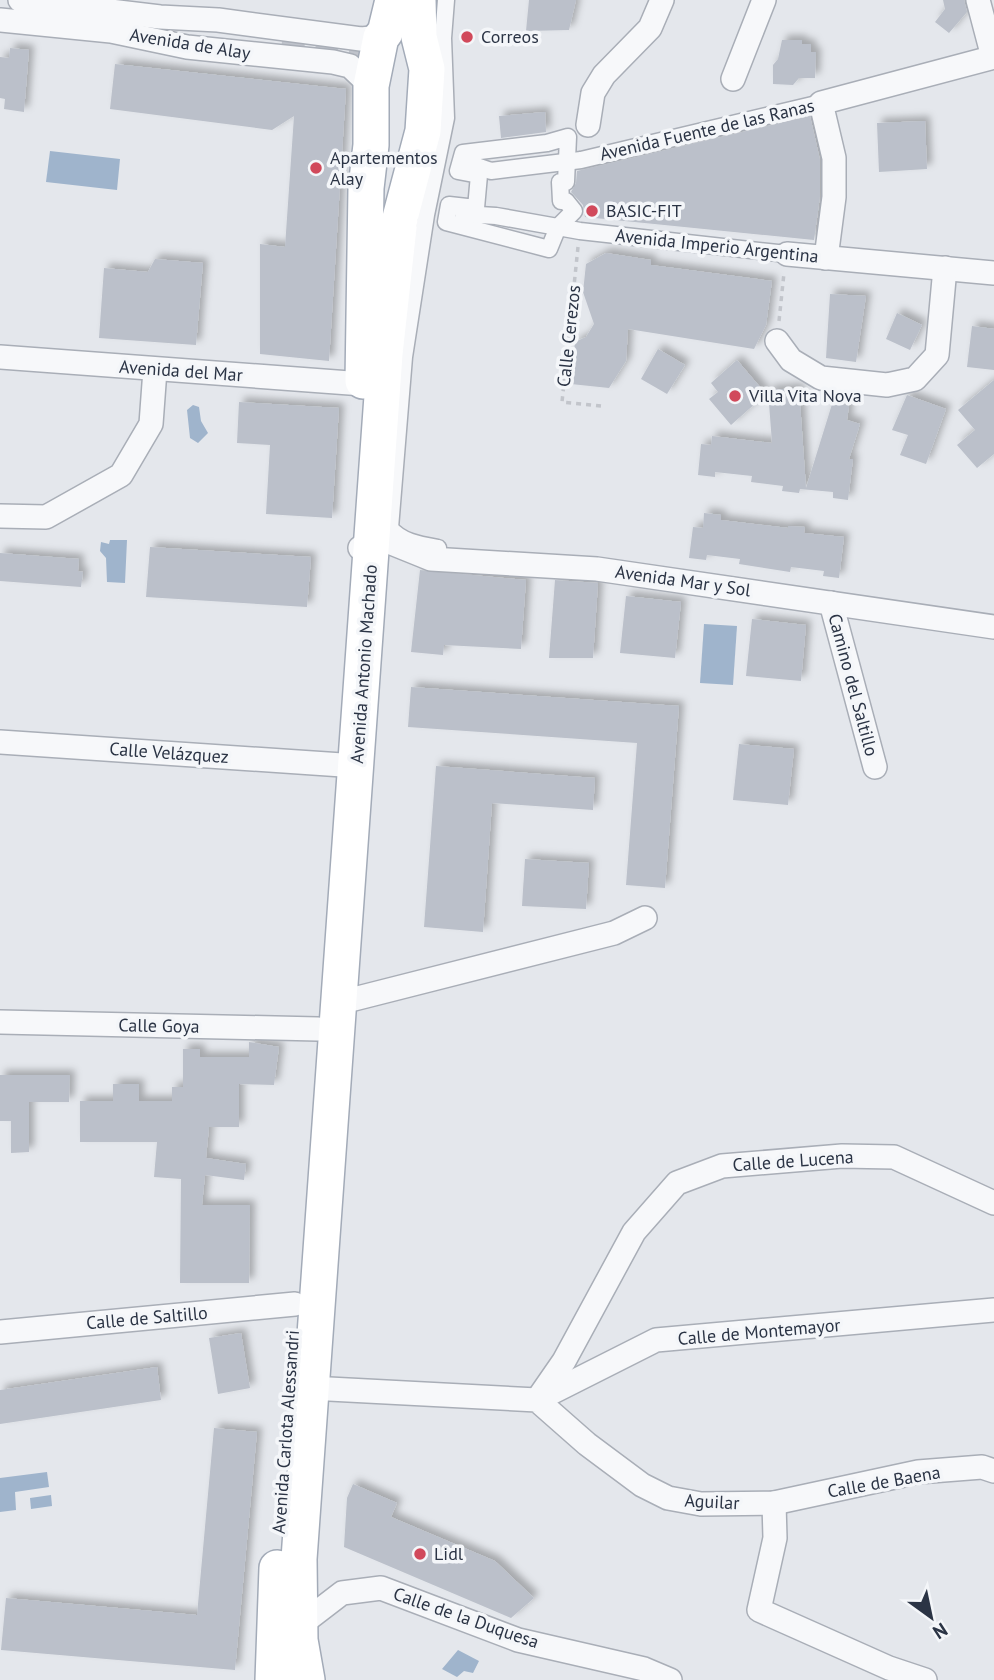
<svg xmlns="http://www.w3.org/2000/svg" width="994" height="1680" font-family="'PT Sans',sans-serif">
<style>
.water{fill:#9fb4cc}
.building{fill:#bbc0ca;filter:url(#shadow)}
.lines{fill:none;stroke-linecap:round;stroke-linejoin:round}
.minor-tunnel{stroke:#bfc3cb;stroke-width:23;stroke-dasharray:23 11;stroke-linecap:butt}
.pedestrian-casing{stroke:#a9aeb7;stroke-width:19}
.minor-casing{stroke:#a9aeb7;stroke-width:26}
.primary-casing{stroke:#a3abb8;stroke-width:38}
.path{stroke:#c2c5cb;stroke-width:3.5;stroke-dasharray:5 5;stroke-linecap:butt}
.pedestrian{stroke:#f7f8fa;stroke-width:16}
.minor{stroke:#f7f8fa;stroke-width:23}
.primary{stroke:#fff;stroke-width:35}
.poi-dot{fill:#d1495b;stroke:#f4f6f9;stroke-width:2.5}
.labels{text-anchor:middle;stroke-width:7;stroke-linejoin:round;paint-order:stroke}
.poi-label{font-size:18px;fill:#2b3445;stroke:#f4f6f9;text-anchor:start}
.street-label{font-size:18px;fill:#2b3445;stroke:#f4f6f9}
</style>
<defs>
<filter id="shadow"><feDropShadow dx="5" dy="-5" stdDeviation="3.5" flood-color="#0004"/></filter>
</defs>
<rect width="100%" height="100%" fill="#e4e7ec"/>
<!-- water -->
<g class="water">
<path d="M50,151L120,159L117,190L46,182Z"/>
<path d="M193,405L199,407L201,421L208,433L198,443L190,438L187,410Z"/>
<path d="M110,540H127L125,583L107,582L106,558L100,551L101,542L109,544Z"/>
<path d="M704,624L737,626L733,685L700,683Z"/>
<path d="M47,1472L49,1487L15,1492L16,1510L0,1512V1478Z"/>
<path d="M51,1495L52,1506L31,1509L30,1498Z"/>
<path d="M458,1650L479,1661L473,1673L464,1671L457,1677L442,1669Z"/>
</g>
<!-- building -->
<g class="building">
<path d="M529,0H576L569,30L526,31Z"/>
<path d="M943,0H964L967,12L949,33L935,22L945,9Z"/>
<path d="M782,40H802V44H811V52H816L815,78H799L793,85L773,84V65L778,59Z"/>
<path d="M10,48L29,50L24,112L4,109L5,99L0,98V57L9,58Z"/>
<path d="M115,64L346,89L329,361L260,354V244L285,247L294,116L272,130L110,109Z"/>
<path d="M545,112L546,132L501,138L499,116Z"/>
<path d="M810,116L820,160V196L814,240L585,217L583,205L571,192L576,183L577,171Z"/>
<path d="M925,121L927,169L879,172L877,123Z"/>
<path d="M606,253L651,260V265L772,281L766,325L754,349L628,329L626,361L609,388L571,384L575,342L586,337L594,324L583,292L586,264Z"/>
<path d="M155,259L203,263L196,345L99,338L104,268L148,272Z"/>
<path d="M830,294L866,296L856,362L826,358Z"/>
<path d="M897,313L922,325L910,350L886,339Z"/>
<path d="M972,326L994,329V370L967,367Z"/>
<path d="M658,349L685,365L667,394L641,379Z"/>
<path d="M737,360L766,394L731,425L709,399L718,392L711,383Z"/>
<path d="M994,380V454L977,468L957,445L975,430L958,410Z"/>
<path d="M799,388L806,488L833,401L849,406L847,420L860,424L849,459H853L848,500L833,498V492L800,489L799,493L782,491L783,486L751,482L752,476L715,472V477L698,475L701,444L711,445L712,436L772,443L768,390Z"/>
<path d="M907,395L946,409L926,464L900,455L908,435L892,430Z"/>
<path d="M239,402L339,408L332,518L266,514L270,445L237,443Z"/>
<path d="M704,513L721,515V520L788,528V526L805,527L804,533L844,537L839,578L823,576L824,571L791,567L790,572L739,564L740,559L707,555L706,560L689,558L693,527L703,528Z"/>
<path d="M150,547L311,557L307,607L146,597Z"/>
<path d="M0,553L79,559L78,571L83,572L81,587L0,581Z"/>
<path d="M420,570L526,580L521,649L444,645L443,655L411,652Z"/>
<path d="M555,580L598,583L593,658H549Z"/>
<path d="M626,596L681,602L675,658L620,653Z"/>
<path d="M752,619L806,625L801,681L746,676Z"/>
<path d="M411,687L679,706L665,888L626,885L637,743L408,727Z"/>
<path d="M739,744L794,749L788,805L733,800Z"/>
<path d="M436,766L595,778L593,810L492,803L483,932L424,927Z"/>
<path d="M525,859L589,863L586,909L522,906Z"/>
<path d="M249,1042L279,1047L274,1085L239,1084V1127H209L206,1158L246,1164L244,1180L205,1175L202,1205H250L249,1283H180L181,1179L154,1177L157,1142H80V1101H113V1084H139V1101H172V1087H183V1049H200V1057H249Z"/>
<path d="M0,1075H70L69,1102H29V1152L11,1153V1121H0Z"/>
<path d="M241,1333L250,1388L218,1394L209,1338Z"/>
<path d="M157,1367L161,1400L0,1424V1390Z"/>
<path d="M214,1428L257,1432L235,1670L1,1650L6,1598L197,1615Z"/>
<path d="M353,1484L397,1503L391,1517L495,1561L534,1598L511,1618L344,1547L347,1498Z"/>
</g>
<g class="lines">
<!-- minor-tunnel -->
<path class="minor-tunnel" d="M282,41L323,45L365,58L376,79"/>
<!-- pedestrian casing -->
<g class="pedestrian-casing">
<g id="pedestrian">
<path d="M568,137L566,182H560L561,201H566L574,211L558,227L549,249L446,222L449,205L476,208L479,175L458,171L463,153L547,143Z"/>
<path d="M468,163L491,171L581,160L821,103"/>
<path d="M463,214L496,216L580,231L787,254"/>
<path d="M438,548C421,545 401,542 390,528L404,357L426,215L446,118L443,38L446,0"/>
</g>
</g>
<!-- minor casing -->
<g class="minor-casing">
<g id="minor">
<path d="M20,0L160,17L218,20L361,39L381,37"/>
<path d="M978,0L993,57"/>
<path d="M0,20L111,31L187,47L333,62L350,66L371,86"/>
<path d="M733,79L764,0"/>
<path d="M588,125L593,93L604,75L650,28L662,0"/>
<path d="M787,254L994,273"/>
<path d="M826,258L834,197V158L821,103L994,57"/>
<path d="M777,341L791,360L821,378L887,385L915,379L937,355L945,268"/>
<path d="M0,357L363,384"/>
<path d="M0,516L46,517L121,475L151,424L155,370"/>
<path d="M360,548L374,539L384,540L431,559L597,569L994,627"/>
<path d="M831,603L875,767"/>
<path d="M0,742L357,766"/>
<path d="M341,999H354L614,933L645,918"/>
<path d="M0,1022L318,1029"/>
<path d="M0,1332L295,1304"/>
<path d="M310,1388L537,1400L587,1444L642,1485L668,1498L701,1504L774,1503L918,1472L982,1467L994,1471"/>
<path d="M537,1400L564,1361L634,1232L677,1183L722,1166L842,1156L894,1157L994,1203"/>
<path d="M537,1400L656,1340L994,1310"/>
<path d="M774,1503L775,1538L759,1610L889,1668L925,1680"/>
<path d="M299,1626L342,1593L381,1588L518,1640L644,1669L670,1680"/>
</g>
</g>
<!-- primary casing -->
<g class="primary-casing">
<g id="primary">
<path d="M363,381L366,188L371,145V86L381,37L385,33L393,0"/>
<path d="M273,1680L277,1568"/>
<path d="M307,1680L300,1640L299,1559L385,354L400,218L423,131L427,69L419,37L418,0"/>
</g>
</g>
<!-- path -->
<g class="path">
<path d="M578,247L562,402L602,406"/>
<path d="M779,321L784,273"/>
</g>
<!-- pedestrian -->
<use href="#pedestrian" class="pedestrian"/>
<!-- minor -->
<use href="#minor" class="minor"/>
<!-- primary -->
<use href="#primary" class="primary"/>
</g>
<!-- markers -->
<g class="poi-dot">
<circle cx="467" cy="37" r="7"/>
<circle cx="316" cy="168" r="7"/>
<circle cx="592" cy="211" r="7"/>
<circle cx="735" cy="396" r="7"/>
<circle cx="420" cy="1554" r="7"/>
</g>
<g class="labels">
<!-- poi labels -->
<g class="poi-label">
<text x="481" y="43">Correos</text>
<text x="330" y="164">Apartementos<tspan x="330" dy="21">Alay</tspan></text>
<text x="606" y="217">BASIC-FIT</text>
<text x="749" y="402">Villa Vita Nova</text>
<text x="434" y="1560">Lidl</text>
</g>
<!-- street labels -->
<g class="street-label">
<text transform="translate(190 44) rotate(9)" y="6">Avenida de Alay</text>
<text transform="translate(707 130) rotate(-13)" y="6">Avenida Fuente de las Ranas</text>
<text transform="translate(717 246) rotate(6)" y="6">Avenida Imperio Argentina</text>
<text transform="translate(569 336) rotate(-84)" y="6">Calle Cerezos</text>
<text transform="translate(181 371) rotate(4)" y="6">Avenida del Mar</text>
<text transform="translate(683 581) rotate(8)" y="6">Avenida Mar y Sol</text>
<text transform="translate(364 664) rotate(-86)" y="6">Avenida Antonio Machado</text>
<text transform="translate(853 685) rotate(75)" y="6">Camino del Saltillo</text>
<text transform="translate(169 753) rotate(4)" y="6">Calle Velázquez</text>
<text transform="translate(159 1026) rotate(1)" y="6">Calle Goya</text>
<text transform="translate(793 1161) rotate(-4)" y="6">Calle de Lucena</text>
<text transform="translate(147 1318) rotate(-5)" y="6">Calle de Saltillo</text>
<text transform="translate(759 1332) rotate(-5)" y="6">Calle de Montemayor</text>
<text transform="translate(286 1432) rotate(-86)" y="6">Avenida Carlota Alessandri</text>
<text transform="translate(884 1482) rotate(-10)" y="6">Calle de Baena</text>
<text transform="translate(712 1502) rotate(3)" y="6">Aguilar</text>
<text transform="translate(466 1618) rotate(19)" y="6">Calle de la Duquesa</text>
</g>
</g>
<!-- north arrow -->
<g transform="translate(931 1617) rotate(147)" stroke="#f4f6f9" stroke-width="5" paint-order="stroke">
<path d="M0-5L12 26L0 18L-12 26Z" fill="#2b3445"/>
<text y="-10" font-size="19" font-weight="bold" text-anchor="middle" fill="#2b3445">N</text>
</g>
</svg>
